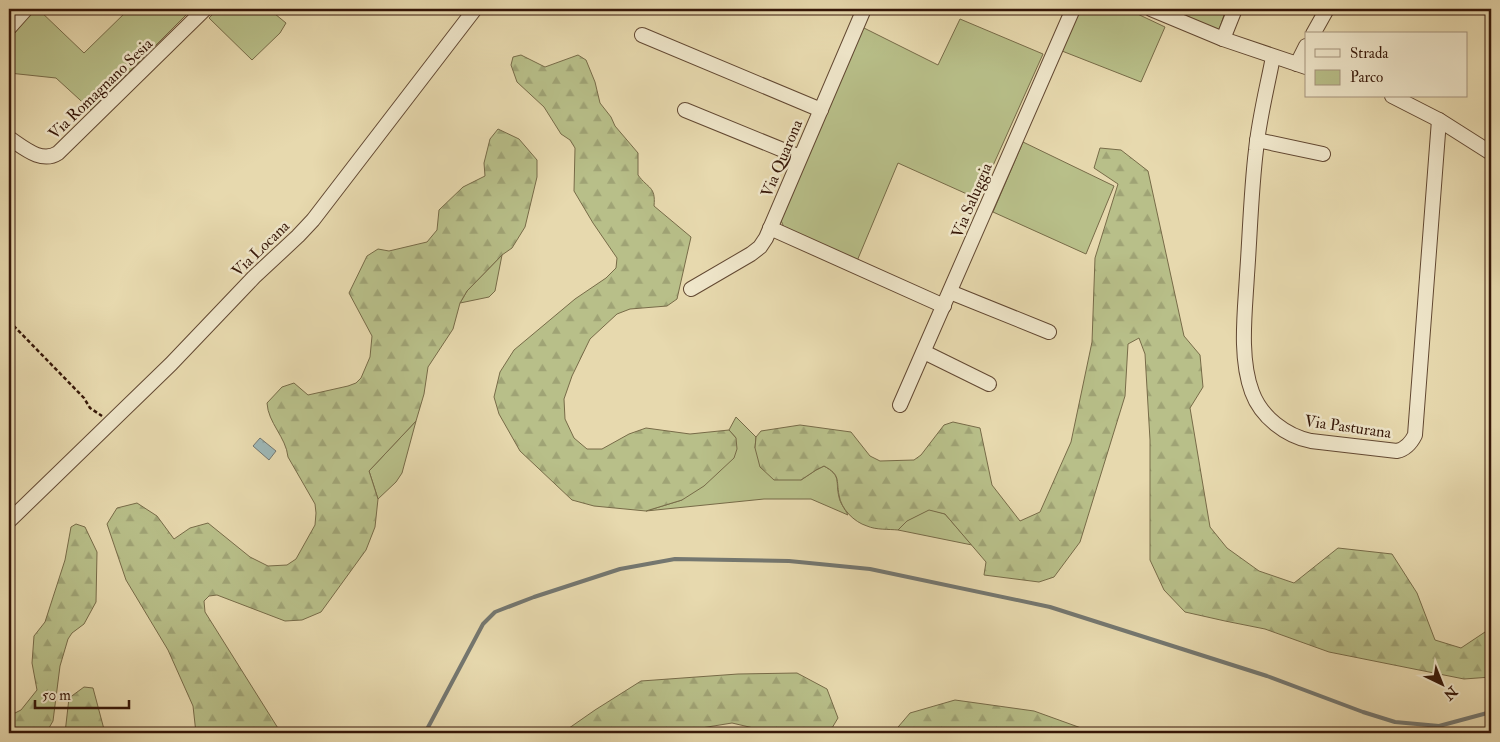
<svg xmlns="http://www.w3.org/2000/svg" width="1500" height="742" font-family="'IM FELL Double Pica',serif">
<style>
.green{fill:#b8bf89;stroke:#776b48}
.forest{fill:url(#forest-firs);stroke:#776b48}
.water{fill:url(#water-ripples);stroke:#747770}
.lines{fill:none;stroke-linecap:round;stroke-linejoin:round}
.stream{stroke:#747770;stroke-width:4}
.minor-casing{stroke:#624832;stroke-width:16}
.path{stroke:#361708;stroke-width:2.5;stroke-dasharray:4 2.5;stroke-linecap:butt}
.minor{stroke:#efe6ca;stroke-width:14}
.labels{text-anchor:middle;stroke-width:5;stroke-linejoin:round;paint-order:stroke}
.street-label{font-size:16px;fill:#361708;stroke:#efe6ca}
</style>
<defs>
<pattern id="forest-firs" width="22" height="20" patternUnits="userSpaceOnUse" patternTransform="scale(1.25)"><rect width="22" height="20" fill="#b8bf89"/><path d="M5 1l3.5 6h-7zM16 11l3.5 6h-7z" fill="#9fa375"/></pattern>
<pattern id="water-ripples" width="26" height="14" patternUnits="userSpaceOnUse" patternTransform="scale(1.25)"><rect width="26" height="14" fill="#9db7b6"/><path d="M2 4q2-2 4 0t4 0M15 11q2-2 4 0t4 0" fill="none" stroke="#819492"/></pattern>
</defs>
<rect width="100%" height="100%" fill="#e7d9ae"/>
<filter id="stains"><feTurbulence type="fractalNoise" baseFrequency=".004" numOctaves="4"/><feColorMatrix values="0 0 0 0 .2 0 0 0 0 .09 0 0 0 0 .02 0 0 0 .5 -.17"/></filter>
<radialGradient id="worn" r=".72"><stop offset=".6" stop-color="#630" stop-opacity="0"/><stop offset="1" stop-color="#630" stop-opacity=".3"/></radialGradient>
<!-- green -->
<g class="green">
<path d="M34,9H38L84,53L129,9H192L91,110L56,78L9,73V58L14,34Z"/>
<path d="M218,9H269L286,23L280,33L252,60L209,18Z"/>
<path d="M1080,9H1127L1165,27L1141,82L1062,51Z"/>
<path d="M1171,9H1226L1219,30Z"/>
<path d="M960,19L1043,54L978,199L898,163L857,261L785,230L780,218L862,27L938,65Z"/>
<path d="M1023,142L1114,186L1086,254L993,212Z"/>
<path d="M502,255L495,291L489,297L460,303L467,291Z"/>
<path d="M736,417L756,437L755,448L801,480L816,470L824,466C842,476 835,481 839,497C840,503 845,509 848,515L811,499H764L646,511L682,500L736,438L729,430Z"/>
<path d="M416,421L402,473L396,482L378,499L369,471Z"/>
<path d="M929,509L945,514L972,545L898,530L906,521Z"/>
</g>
<!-- forest -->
<g class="forest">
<path d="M521,55L545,67L578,55L586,60L595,82L600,103L611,117L615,126L638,153V175C648,189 656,186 654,206L691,237L677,299L667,306L630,309L617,314L590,339L572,376L564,399L565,419L574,438L587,449H602L629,434L646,428L690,434L729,430L736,438L737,449L734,458L704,486L682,500L646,511L594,506L572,500L520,451L499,414L494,397L500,372L514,350L575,299L606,278L616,268L617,258L593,223L574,191L575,148L570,140L561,134L544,107L517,82L511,65L513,57Z"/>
<path d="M498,129L519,139L537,160V177L525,227L512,248L502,255L467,291L460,303L453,329L428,367L424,394L416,421L369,471L378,499L375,527L366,550L321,612L302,620L285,621L217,595L209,596L204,601L205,612L281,733H196L193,706L168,650L126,580L107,524L117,508L137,503L157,516L174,539L190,528L208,523L250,557L268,566L287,565L296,559L315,525L316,513L315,504L288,457C286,437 268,423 267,403L282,387L294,383L308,395L348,386L356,383L361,378L370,357L372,336L349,293L367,256L378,249L389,251L427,242L437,230L439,210L463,187L485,176L484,163L490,139Z"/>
<path d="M1100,148L1121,150L1148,171L1184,336L1200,355L1203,387L1190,408L1210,527L1227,548L1259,571L1294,583L1338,548L1392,554L1417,593L1435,640L1461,648L1491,628V677L1464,679L1329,652L1265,629L1225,621L1185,612L1164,590L1150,560V440L1145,354L1139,338L1128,344L1125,396L1080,542L1054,577L1039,582L984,575L986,562L945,514L929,510L907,521L898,530C888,529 876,530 867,526C854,522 841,509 839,495C836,480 841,475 824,466L816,470L801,480H774L760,467L755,448L756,437L761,431L800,425L851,432L870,456L880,461L914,460L921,455L944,425L953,422L980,428L992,485L1020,521L1040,512L1071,442L1092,342L1095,258L1118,184L1094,168Z"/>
<path d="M76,524L85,527L97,552L96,602L84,624L72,633L68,639L60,666L53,721L46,733H9V716L21,710L37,690L32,663L34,636L45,622L65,560L71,527Z"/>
<path d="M797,673L827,689L838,718L829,733H775L732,723L689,730L682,733H562L595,710L641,681L738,674Z"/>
<path d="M84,687L93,688L105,733H65L69,698Z"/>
<path d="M955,700L1034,711L1095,733H893L910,713Z"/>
</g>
<!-- water -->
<path class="water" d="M260,438L276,451L269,460L253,446Z"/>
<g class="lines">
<!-- stream -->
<path class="stream" d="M425,733L483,624L495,612L534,597L620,569L675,559L789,561L870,569L1050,607L1267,676L1363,712L1395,722L1439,726L1491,712"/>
<!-- minor casing -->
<g class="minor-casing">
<g id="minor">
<path d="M1151,9L1223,39L1306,67"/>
<path d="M9,28L26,9"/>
<path d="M1313,34L1327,9"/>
<path d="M642,35L821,110"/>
<path d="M1223,39L1235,9"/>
<path d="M1273,57C1267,88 1259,119 1256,150C1251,191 1250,234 1247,275C1245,312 1239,357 1252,392C1261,417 1286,436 1311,441L1397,451C1406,449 1411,443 1415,435L1439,120"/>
<path d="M1297,64L1306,46"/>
<path d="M1392,96L1439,120L1491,153"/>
<path d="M685,110L800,157"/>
<path d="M9,138C23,147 41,164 58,153L205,9"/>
<path d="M1257,140L1323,154"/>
<path d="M770,228L944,306"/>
<path d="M691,289L751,254L760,247L766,238L864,9"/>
<path d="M950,292L1049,332"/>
<path d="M924,352L989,384"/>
<path d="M900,405L1073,9"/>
<path d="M9,521L171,364L254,277L298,236L313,220L475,9"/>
</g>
</g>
<!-- path -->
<path class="path" d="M9,321L84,398L90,408L102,416"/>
<!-- minor -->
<use href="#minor" class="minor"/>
</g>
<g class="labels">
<!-- street labels -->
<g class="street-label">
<text transform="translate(100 88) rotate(-44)" y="6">Via Romagnano Sesia</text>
<text transform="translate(781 158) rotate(-67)" y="6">Via Quarona</text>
<text transform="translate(971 200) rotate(-67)" y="6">Via Saluggia</text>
<text transform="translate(260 248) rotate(-44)" y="6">Via Locana</text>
<text transform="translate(1348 426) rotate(8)" y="6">Via Pasturana</text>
</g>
</g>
<!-- margin -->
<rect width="1500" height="742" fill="none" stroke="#e7d9ae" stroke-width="30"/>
<rect x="10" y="10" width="1480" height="722" fill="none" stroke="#361708" stroke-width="2.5"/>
<rect x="15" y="15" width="1470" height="712" fill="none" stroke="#361708"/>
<!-- legend -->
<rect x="1305" y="32" width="162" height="65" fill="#efe6ca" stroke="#a5937c"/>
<rect x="1315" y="49" width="25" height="8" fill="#efe6ca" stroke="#a5937c"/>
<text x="1350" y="58" font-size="15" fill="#361708">Strada</text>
<rect x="1315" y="70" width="25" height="15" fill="#b8bf89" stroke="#a5937c"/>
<text x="1350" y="82" font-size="15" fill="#361708">Parco</text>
<!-- north arrow -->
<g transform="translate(1442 684) rotate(137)" stroke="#efe6ca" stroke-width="4" paint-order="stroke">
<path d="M0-4L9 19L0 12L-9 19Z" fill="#361708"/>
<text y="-8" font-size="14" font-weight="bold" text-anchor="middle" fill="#361708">N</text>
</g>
<!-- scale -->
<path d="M35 700v8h94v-8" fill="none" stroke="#361708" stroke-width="2.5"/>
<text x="42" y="700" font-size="15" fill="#361708" stroke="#efe6ca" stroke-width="4" paint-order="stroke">50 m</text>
<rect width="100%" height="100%" filter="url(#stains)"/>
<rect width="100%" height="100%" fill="url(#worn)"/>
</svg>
